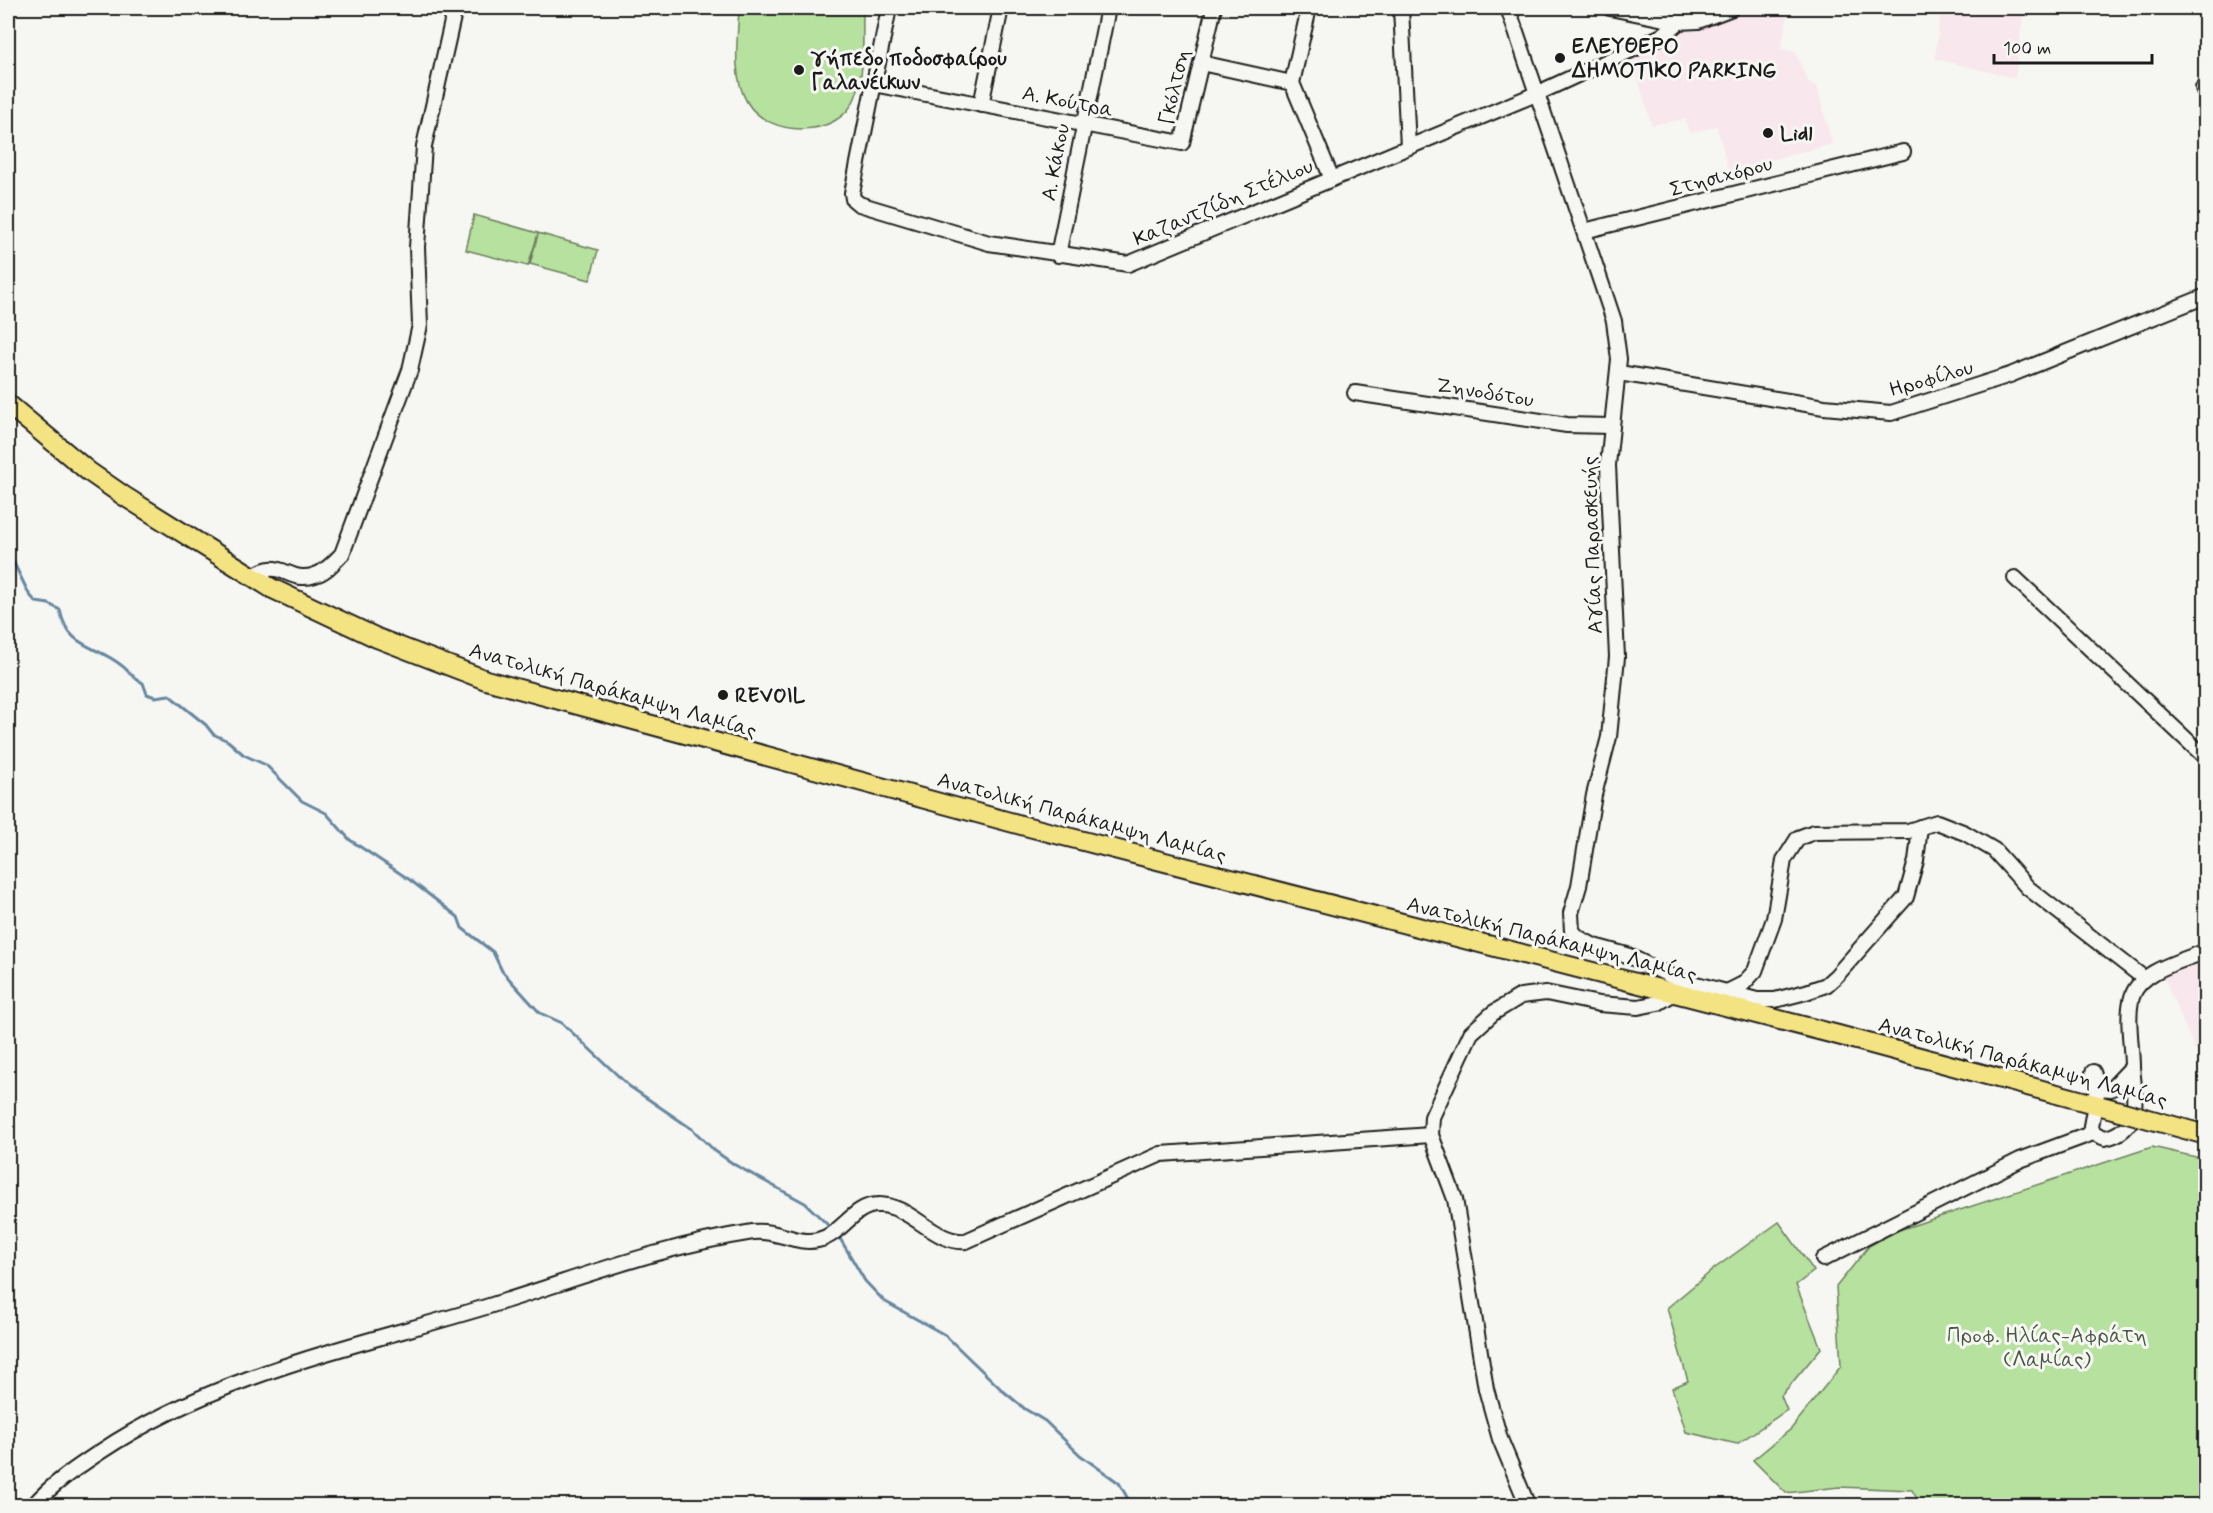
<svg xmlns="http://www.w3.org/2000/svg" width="2213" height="1513" font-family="Mynerve,sans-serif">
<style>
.built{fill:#f8e7ec}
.green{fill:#b7e19e;stroke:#6a7e5d;stroke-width:1.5}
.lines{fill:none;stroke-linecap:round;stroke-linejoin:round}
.stream{stroke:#66879f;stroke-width:3}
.minor-casing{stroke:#1c1c1c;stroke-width:18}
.major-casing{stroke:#1c1c1c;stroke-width:22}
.minor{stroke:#f6f6f2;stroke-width:14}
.major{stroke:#f4e382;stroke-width:18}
.major-bridge-casing{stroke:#1c1c1c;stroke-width:22;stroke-linecap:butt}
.major-bridge{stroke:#f4e382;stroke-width:18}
.poi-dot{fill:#1c1c1c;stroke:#f6f6f2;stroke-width:2}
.labels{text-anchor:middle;stroke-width:6;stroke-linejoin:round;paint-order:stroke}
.poi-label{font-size:21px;font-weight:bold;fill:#1c1c1c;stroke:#f6f6f2;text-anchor:start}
.street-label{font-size:21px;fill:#1c1c1c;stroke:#f6f6f2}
.park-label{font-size:21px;fill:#4a5743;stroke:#f6f6f2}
</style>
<rect width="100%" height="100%" fill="#f6f6f2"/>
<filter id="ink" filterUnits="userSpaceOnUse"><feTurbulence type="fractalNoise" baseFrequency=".0167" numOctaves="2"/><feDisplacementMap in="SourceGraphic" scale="12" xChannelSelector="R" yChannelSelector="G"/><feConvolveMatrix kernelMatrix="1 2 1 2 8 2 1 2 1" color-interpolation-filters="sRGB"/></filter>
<g filter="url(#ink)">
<!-- built -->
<g class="built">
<path d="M1736,8H1789L1781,49L1795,52L1808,82L1817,87L1832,144L1729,171L1717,126L1689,133L1685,119L1652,125L1630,52Z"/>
<path d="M1941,8H2024L2015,78L1935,59Z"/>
<path d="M2205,959V1072L2164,978Z"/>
</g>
<!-- green -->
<g class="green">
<path d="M739,8H863C862,37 866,71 855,98C839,139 768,138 747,102C731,75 738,38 739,8Z"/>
<path d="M474,215L598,250L590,280L530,264L538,234L528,266L466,250Z"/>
<path d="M2152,1147L2205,1159V1505L1921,1506L1912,1490L1839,1487L1786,1493L1753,1460L1791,1429L1841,1366L1836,1287L1869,1246L1896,1231Z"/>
<path d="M1779,1222L1814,1271L1796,1285L1821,1348L1781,1396L1787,1410L1737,1444L1686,1432L1672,1388L1688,1381L1667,1308L1715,1268Z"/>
</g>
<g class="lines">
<!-- stream -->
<g class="stream">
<path d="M8,551L29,594L36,602L49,604L60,610C68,649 95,644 121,665C131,672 129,676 143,683L147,694L155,697L169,695L206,725L213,734L228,741L244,755L266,765L302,801L326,813L350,840L410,880L458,917L462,928L493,952L502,971L540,1013L562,1023L629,1086L692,1129L715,1151L735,1165L805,1203L831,1228"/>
<path d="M838,1235L865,1281L884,1301L945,1335L1002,1390L1025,1409L1045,1421L1080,1455L1119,1483L1132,1506"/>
</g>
<!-- minor casing -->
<g class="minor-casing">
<g id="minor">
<path d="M889,8L852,193L853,199L859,204L989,243L1128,264L1536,94L1662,36L1679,22"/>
<path d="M1309,8L1292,83L1332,179"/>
<path d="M1401,8L1408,147"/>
<path d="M1508,8L1605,294L1614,321L1619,359L1608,465L1617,657L1609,737L1594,795L1579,886L1571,913L1572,931L1579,938L1594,946L1627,955L1677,979L1757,1000H1775L1806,992L1826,985L1836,976L1906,897L1916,861L1920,827"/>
<path d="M1610,8L1679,22L1698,21L1732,8"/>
<path d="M1201,63L1292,83"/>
<path d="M874,84L1182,143L1214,8"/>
<path d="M2206,87L2203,88L2206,95"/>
<path d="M981,105L1001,8"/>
<path d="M1584,231L1903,152"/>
<path d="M1058,255L1108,8"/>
<path d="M1619,373L1824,407L1891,413L2010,375L2206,296"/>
<path d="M1355,393L1567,425L1610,426"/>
<path d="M253,577C280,555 288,585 315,575C326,572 334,562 342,554L410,370L420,325L417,247L424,146L455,8"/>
<path d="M2015,578L2206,758"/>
<path d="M1729,991L1743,984L1755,971L1774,919L1784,860L1798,838L1814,832L1908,831L1937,822L1965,833L1994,850L2028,888L2145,979"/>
<path d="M2098,1088L2111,1089L2132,1067C2132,1046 2126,1017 2132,997C2140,970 2183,961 2206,951"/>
<path d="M2093,1133L2091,1126L2098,1088L2093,1072"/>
<path d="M1823,1259L2020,1160L2093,1133L2105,1138C2142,1130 2135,1098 2132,1067"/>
<path d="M33,1506C52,1484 76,1468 100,1452C217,1374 357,1346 489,1306C577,1279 661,1246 753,1232C776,1229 796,1245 818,1240C842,1235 853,1205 878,1205C910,1204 934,1244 966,1241L1161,1154L1431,1135"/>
<path d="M1528,1506L1500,1439L1486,1389L1455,1199L1431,1135L1432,1117L1471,1033L1493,1013L1521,996L1546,993L1599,1004L1638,1007L1658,1003L1674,993"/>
</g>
</g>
<!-- major casing -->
<g class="major-casing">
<g id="major">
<path d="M8,404L88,471L124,496L271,588L377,638L486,680L1021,825L1838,1035L2120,1111"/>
<path d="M2138,1116L2206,1135"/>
</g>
</g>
<!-- minor -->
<use href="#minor" class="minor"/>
<!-- major -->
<use href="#major" class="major"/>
<!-- major-bridge casing -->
<g class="major-bridge-casing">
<path id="major-bridge" d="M2120,1111L2138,1116"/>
</g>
<!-- major-bridge -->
<use href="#major-bridge" class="major-bridge"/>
</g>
</g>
<!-- markers -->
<g class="poi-dot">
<circle cx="1560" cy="58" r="6"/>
<circle cx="799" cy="70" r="6"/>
<circle cx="1768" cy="133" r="6"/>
<circle cx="723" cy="695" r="6"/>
</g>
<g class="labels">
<!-- poi labels -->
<g class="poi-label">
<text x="1572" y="53">ΕΛΕΥΘΕΡΟ<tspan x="1572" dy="24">ΔΗΜΟΤΙΚΟ PARKING</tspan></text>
<text x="811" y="65">γήπεδο ποδοσφαίρου<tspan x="811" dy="24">Γαλανέικων</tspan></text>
<text x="1780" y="140">Lidl</text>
<text x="735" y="702">REVOIL</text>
</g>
<!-- street labels -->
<g class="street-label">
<text transform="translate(1174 87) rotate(-77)" y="7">Γκόλτση</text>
<text transform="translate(1068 101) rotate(11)" y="7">Α. Κούτρα</text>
<text transform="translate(1055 162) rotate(-79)" y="7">Α. Κάκου</text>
<text transform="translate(1721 176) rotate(-15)" y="7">Στησιχόρου</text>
<text transform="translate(1223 202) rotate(-23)" y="7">Καζαντζίδη Στέλιου</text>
<text transform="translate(1931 378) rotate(-16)" y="7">Ηροφίλου</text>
<text transform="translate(1485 392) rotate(9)" y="7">Ζηνοδότου</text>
<text transform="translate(1592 545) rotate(-92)" y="7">Αγίας Παρασκευής</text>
<text transform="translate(613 690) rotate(16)" y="7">Ανατολική Παράκαμψη Λαμίας</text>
<text transform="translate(1082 817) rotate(15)" y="7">Ανατολική Παράκαμψη Λαμίας</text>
<text transform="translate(1552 939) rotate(14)" y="7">Ανατολική Παράκαμψη Λαμίας</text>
<text transform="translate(2023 1062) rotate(15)" y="7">Ανατολική Παράκαμψη Λαμίας</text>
</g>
<!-- park labels -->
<g class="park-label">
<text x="2047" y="1342">Προφ. Ηλίας-Αφράτη<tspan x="2047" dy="24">(Λαμίας)</tspan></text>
</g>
</g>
<!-- margin -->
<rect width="2213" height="1513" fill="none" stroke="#f6f6f2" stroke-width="30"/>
<rect x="15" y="15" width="2183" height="1483" fill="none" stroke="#1c1c1c" stroke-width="2" filter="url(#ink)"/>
<!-- scale -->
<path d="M1994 54v9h158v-9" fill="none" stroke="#1c1c1c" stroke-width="3"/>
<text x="2003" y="54" font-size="18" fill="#1c1c1c" stroke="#f6f6f2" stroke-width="4.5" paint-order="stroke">100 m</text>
</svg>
